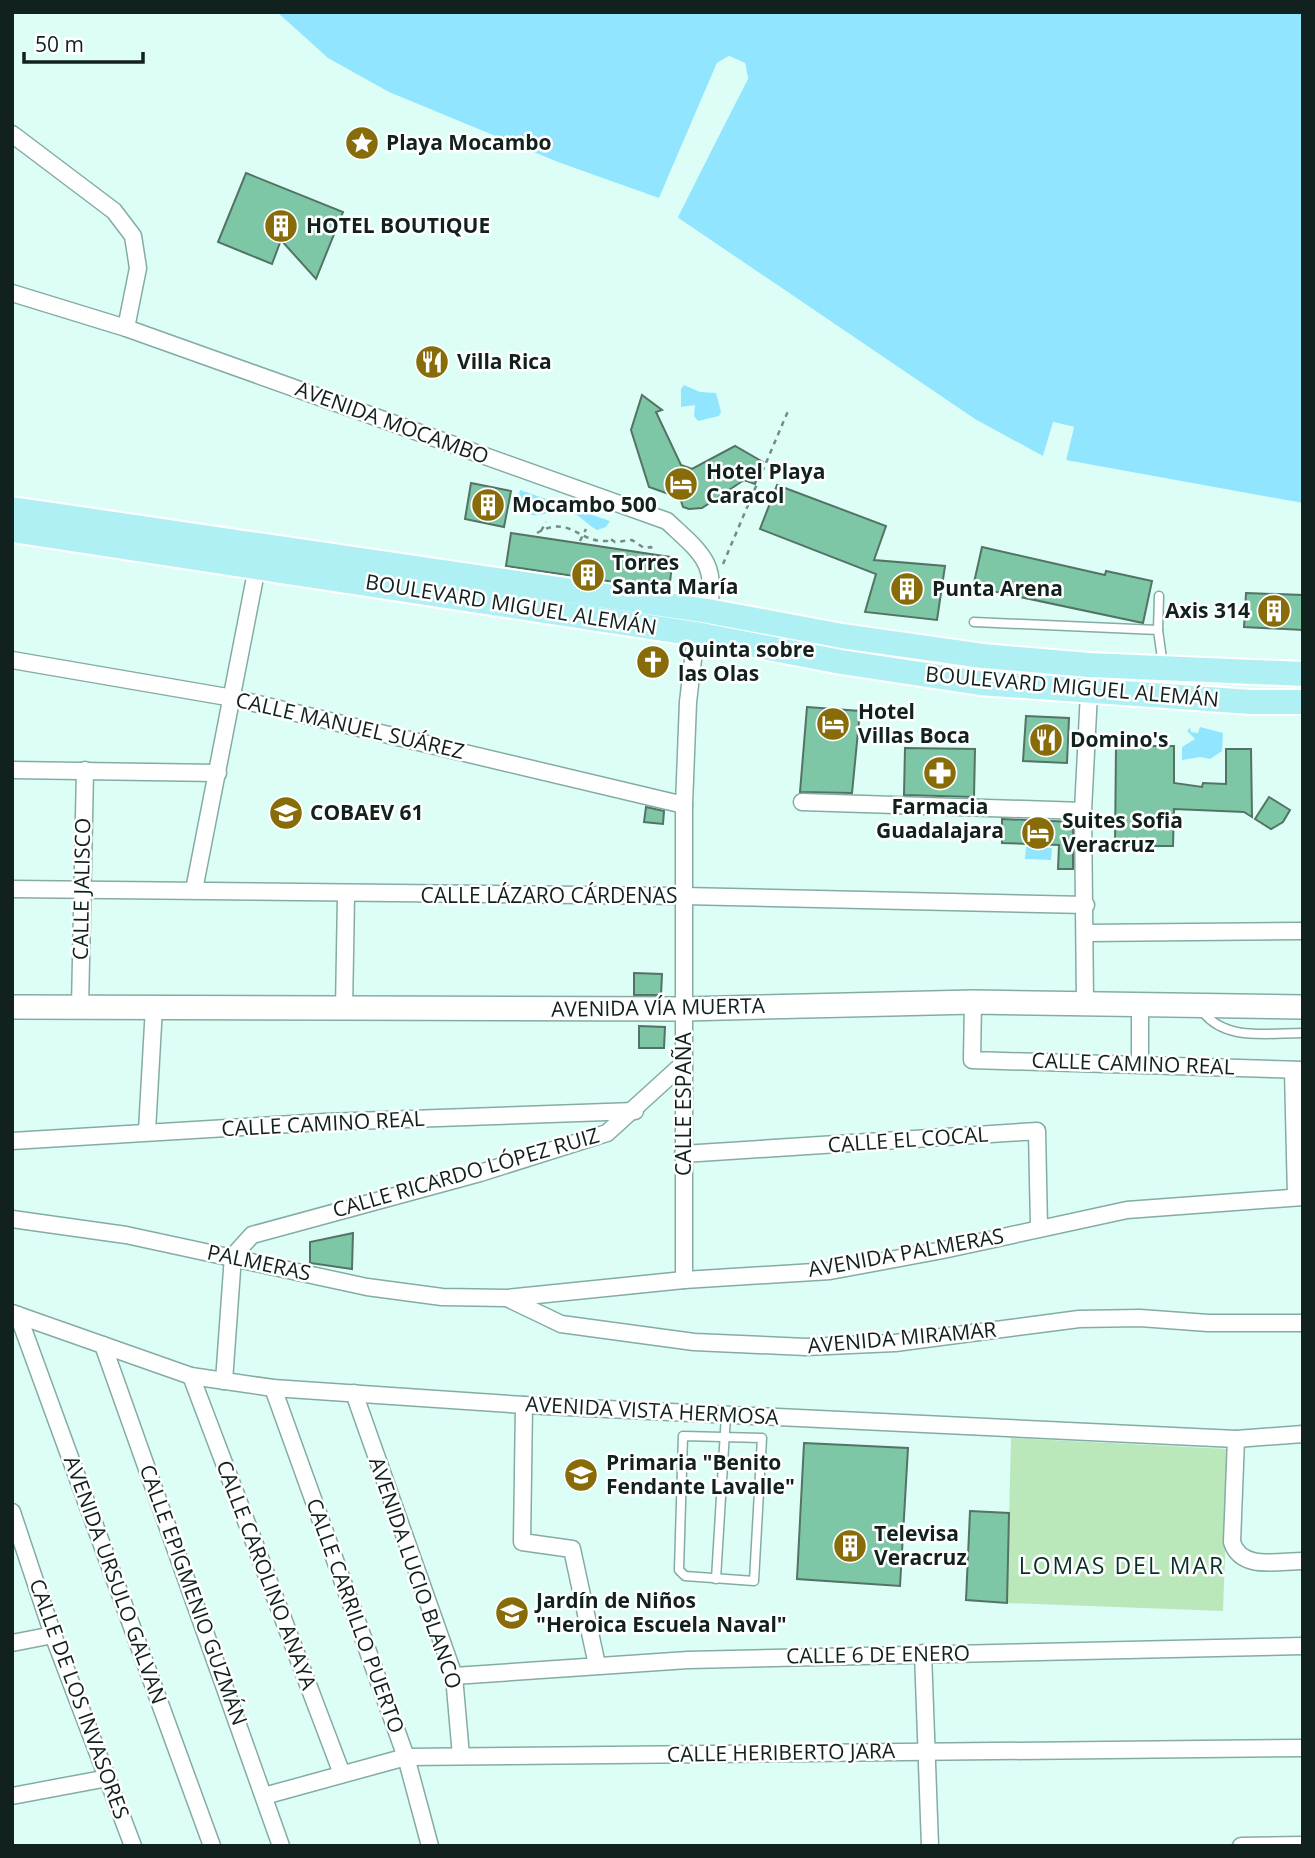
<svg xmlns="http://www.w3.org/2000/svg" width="1315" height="1858" font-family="'Open Sans',sans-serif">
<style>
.green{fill:#bae8bb}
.water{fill:#91e5fe}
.pier{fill:#dcfef7}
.building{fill:#7ec7a6;stroke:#537364;stroke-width:2}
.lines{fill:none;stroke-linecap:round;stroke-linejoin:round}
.lane-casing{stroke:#84aca4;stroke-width:11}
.street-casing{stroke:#84aca4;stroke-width:19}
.secondary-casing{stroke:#84aca4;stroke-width:26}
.primary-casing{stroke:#fff;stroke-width:28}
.path{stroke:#748c87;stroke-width:2.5;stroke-dasharray:5 5;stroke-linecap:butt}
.lane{stroke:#fff;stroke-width:8}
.street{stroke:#fff;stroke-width:16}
.secondary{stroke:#fff;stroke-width:23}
.primary{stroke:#aff0f4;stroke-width:24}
.labels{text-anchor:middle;stroke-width:5;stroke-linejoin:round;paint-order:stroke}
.poi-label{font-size:21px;font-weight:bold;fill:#11211e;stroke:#fff;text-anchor:start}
.street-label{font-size:21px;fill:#11211e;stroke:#fff}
.neighbourhood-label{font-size:23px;letter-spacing:2px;fill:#09302b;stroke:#fff}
</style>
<rect width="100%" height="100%" fill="#dcfef7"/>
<!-- green -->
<path class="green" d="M1011,1438L1229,1449L1223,1611L1007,1603Z"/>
<!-- water -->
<g class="water">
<path d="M277,12H1303V503L1066,460L1074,427L1054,422L1043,456L975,419L677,217L748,79L745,63L729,56L717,63L659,198L558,162L389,92L328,58Z"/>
<path d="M684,385L700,392L716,393L721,412L719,416L698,421L694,416L695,405L681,407V389Z"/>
<path d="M520,490L610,521L606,527L597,530C586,524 581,515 569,512C549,508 533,525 517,506Z"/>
<path d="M1200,727L1223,733L1222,751L1210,759L1200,757L1182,760V747L1195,739L1187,731L1190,728L1191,732L1198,733Z"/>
<path d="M1026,847L1052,848L1051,860L1025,859Z"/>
</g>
<!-- pier -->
<g class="pier">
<path d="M729,56L745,63L748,78L676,221L674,216L744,78L742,65L729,60L720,65L662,199L658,201L717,63Z"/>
<path d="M1053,422L1074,427L1066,460H1062L1070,429L1056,426L1047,456H1043Z"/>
</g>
<!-- building -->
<g class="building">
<path d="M246,173L343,212L316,279L281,240L272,264L218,242Z"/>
<path d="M642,395L662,410L656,412L681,465L692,469L735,446L763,462L755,484L744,480L702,508L689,509L683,507L680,498L649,487L631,430Z"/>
<path d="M471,483L511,491L504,527L465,519Z"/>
<path d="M777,485L886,526L874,560L945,566L937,620L865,612L876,574L760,529Z"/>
<path d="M511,533L670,557L672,565L669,590L506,566Z"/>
<path d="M982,547L1105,575L1106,571L1152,581L1143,623L973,587Z"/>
<path d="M1246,593L1303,595V630L1244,627Z"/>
<path d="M807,707L860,711L852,793L800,792Z"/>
<path d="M1026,716L1069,718L1067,763L1023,761Z"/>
<path d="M1116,746H1174V783L1202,787L1203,783L1226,784V749H1251L1252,817L1244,812L1174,809L1173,846H1115Z"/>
<path d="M905,748L975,749L974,797L904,795Z"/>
<path d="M1269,797L1290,810L1283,822L1271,829L1255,819Z"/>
<path d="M646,807L664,811L663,824L644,822Z"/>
<path d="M1002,819L1073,822V869H1058L1059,845L1002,843Z"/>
<path d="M634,973L662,974L661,995H634Z"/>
<path d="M639,1026L665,1027L664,1048H639Z"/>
<path d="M353,1233L352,1269L310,1263V1242Z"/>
<path d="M804,1443L908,1448L900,1586L797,1579Z"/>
<path d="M970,1511L1009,1513L1007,1603L966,1600Z"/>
</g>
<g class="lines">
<!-- lane casing -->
<g class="lane-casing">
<g id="lane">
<path d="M974,622L1158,630L1163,666"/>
<path d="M1158,630L1159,596"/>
<path d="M1200,1008C1222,1042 1266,1033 1303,1033"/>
<path d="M683,1436L762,1438L754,1581L685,1576L679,1570Z"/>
<path d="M716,1579L726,1415"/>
</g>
</g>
<!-- street casing -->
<g class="street-casing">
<g id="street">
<path d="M12,134L114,211L133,236L138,268L126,328"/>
<path d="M12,293L126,328L667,521C700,552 719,563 708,611"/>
<path d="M12,660L233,698L684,805"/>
<path d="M12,770L218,773"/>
<path d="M802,802L1083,811"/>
<path d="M12,889L684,896L1086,905"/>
<path d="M194,890L257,567"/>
<path d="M1086,933L1303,931"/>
<path d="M973,1002L972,1060L1303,1070"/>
<path d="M1085,1002L1083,811L1089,692"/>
<path d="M1140,1003V1064"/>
<path d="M80,1007L85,770"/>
<path d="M344,1009L346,895"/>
<path d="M1293,1070L1296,1197"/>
<path d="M147,1131L154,1007"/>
<path d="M12,1141L325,1122L635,1111"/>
<path d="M683,1154L1037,1131L1039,1227"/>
<path d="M12,1219L126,1235L367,1287L442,1297L507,1298L684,1280L830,1271L943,1250L1127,1210L1303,1197"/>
<path d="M233,1256L252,1235L480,1173L607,1133L684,1063"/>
<path d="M684,1280V805L688,702L696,634"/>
<path d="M509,1299L561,1324L694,1342L806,1347L895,1343L1079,1319L1140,1318L1208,1323H1303"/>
<path d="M12,1313L191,1376L273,1388L524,1405L1236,1439L1303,1434"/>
<path d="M18,1315L212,1846"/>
<path d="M103,1345L281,1846"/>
<path d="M191,1376L342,1774"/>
<path d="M224,1381L233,1256"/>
<path d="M273,1388L406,1757L430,1846"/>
<path d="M354,1393L454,1676L461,1756"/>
<path d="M524,1405L522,1542L572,1549L597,1665"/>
<path d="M1236,1439L1232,1542C1241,1571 1278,1561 1303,1561"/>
<path d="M12,1512L53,1635L133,1846"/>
<path d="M12,1643L53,1635"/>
<path d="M923,1653L930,1846"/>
<path d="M454,1676L688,1660L1303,1646"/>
<path d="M12,1796L108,1778"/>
<path d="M264,1796L406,1757L1303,1748"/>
<path d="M1241,1846L1303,1845"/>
</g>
</g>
<!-- secondary casing -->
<g class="secondary-casing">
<path id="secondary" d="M12,1007L684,1009L973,1002L1303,1007"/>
</g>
<!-- primary casing -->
<g class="primary-casing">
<g id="primary">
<path d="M12,509L708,611L842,636L983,656L1089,665L1303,674"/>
<path d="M12,530L696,634L841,662L980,683L1251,702H1303"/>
</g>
</g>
<!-- path -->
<g class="path">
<path d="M541,531L546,522"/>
<path d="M537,533C570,514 578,543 607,541L609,538L615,542L632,540L644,548L651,547L653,553"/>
<path d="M580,541L586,529"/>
<path d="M723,564L788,411"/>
</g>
<!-- lane -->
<use href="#lane" class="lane"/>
<!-- street -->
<use href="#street" class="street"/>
<!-- secondary -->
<use href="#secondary" class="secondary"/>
<!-- primary -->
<use href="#primary" class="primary"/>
</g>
<!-- icons -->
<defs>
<g id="sight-disc" transform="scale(1.75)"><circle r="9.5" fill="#876c09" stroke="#fff"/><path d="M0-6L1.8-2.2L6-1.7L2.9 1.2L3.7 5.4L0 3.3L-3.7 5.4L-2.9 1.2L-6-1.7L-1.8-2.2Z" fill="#fff"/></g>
<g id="building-disc" transform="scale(1.75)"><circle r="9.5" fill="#876c09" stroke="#fff"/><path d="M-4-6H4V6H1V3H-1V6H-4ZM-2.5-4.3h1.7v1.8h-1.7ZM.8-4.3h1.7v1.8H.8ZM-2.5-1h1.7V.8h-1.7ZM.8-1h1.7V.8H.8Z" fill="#fff"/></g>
<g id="restaurant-disc" transform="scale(1.75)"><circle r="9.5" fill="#876c09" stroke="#fff"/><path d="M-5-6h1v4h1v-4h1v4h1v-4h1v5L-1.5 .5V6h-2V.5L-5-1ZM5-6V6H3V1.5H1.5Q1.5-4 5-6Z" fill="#fff"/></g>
<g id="hotel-disc" transform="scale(1.75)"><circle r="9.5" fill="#876c09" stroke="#fff"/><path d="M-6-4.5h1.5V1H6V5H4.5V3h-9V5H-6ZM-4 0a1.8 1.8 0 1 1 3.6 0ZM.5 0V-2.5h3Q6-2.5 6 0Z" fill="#fff"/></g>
<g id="church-disc" transform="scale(1.75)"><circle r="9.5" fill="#876c09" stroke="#fff"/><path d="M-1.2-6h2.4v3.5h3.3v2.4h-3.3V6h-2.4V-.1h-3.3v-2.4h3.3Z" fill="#fff"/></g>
<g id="pharmacy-disc" transform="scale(1.75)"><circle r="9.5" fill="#876c09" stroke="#fff"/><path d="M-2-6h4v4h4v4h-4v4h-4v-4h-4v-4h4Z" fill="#fff"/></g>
<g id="school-disc" transform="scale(1.75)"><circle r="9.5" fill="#876c09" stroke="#fff"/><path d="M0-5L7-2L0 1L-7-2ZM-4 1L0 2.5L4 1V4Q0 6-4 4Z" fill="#fff"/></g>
</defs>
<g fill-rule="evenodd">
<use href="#sight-disc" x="362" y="143"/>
<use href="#building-disc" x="281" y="226"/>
<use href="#restaurant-disc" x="432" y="362"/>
<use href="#hotel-disc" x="681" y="484"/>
<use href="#building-disc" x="488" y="505"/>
<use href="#building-disc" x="588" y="575"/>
<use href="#building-disc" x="907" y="589"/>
<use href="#building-disc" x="1274" y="611"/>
<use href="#church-disc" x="653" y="662"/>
<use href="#hotel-disc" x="833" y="724"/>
<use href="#restaurant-disc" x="1046" y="740"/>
<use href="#pharmacy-disc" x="940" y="773"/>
<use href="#school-disc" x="286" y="813"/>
<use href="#hotel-disc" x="1038" y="833"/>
<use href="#school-disc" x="581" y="1475"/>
<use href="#building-disc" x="850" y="1546"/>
<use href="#school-disc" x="512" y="1613"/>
</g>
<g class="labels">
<!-- poi labels -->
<g class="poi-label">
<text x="386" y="150">Playa Mocambo</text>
<text x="306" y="233">HOTEL BOUTIQUE</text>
<text x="457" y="369">Villa Rica</text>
<text x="706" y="479">Hotel Playa<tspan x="706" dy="24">Caracol</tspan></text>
<text x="512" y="512">Mocambo 500</text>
<text x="612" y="570">Torres<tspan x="612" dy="24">Santa María</tspan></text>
<text x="932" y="596">Punta Arena</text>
<text x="1250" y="618" text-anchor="end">Axis 314</text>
<text x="678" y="657">Quinta sobre<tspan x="678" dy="24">las Olas</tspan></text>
<text x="858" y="719">Hotel<tspan x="858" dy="24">Villas Boca</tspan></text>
<text x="1070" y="747">Domino's</text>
<text x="940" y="814" text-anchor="middle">Farmacia<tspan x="940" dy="24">Guadalajara</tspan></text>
<text x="310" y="820">COBAEV 61</text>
<text x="1062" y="828">Suites Sofia<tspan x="1062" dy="24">Veracruz</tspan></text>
<text x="606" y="1470">Primaria "Benito<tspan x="606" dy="24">Fendante Lavalle"</tspan></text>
<text x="874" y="1541">Televisa<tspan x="874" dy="24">Veracruz</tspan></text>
<text x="536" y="1608">Jardín de Niños<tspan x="536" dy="24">"Heroica Escuela Naval"</tspan></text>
</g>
<!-- street labels -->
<g class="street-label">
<text transform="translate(392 423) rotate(20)" y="7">AVENIDA MOCAMBO</text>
<text transform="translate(511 605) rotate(9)" y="7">BOULEVARD MIGUEL ALEMÁN</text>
<text transform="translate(1072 687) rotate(5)" y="7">BOULEVARD MIGUEL ALEMÁN</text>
<text transform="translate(350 726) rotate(13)" y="7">CALLE MANUEL SUÁREZ</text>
<text transform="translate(82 889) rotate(-89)" y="7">CALLE JALISCO</text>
<text x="549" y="903">CALLE LÁZARO CÁRDENAS</text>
<text transform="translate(658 1008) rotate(-1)" y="7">AVENIDA VÍA MUERTA</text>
<text transform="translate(1133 1064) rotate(2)" y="7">CALLE CAMINO REAL</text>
<text transform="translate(684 1104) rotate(-90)" y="7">CALLE ESPAÑA</text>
<text transform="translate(323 1124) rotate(-3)" y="7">CALLE CAMINO REAL</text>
<text transform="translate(908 1140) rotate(-4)" y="7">CALLE EL COCAL</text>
<text transform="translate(466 1173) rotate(-16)" y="7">CALLE RICARDO LÓPEZ RUIZ</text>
<text transform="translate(906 1253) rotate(-10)" y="7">AVENIDA PALMERAS</text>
<text transform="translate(259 1263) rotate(12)" y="7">PALMERAS</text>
<text transform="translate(902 1338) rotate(-5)" y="7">AVENIDA MIRAMAR</text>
<text transform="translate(652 1411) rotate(3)" y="7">AVENIDA VISTA HERMOSA</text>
<text transform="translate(415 1573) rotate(71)" y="7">AVENIDA LUCIO BLANCO</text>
<text transform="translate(266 1575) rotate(69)" y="7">CALLE CAROLINO ANAYA</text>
<text transform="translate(115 1580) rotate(70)" y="7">AVENIDA URSULO GALVAN</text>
<text transform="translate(193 1595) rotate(70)" y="7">CALLE EPIGMENIO GUZMÁN</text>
<text transform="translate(355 1616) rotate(70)" y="7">CALLE CARRILLO PUERTO</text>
<text transform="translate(878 1655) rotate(-1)" y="7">CALLE 6 DE ENERO</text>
<text transform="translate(79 1699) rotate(70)" y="7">CALLE DE LOS INVASORES</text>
<text transform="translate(781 1753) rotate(-1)" y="7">CALLE HERIBERTO JARA</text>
</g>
<!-- neighbourhood labels -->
<g class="neighbourhood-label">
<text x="1122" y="1574">LOMAS DEL MAR</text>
</g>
</g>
<!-- border -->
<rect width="1315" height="1858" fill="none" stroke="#11211e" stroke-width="28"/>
<!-- scale -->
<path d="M24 52v10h119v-10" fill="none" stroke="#11211e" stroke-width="3.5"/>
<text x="35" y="52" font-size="21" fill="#11211e" stroke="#ffffff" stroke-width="5" paint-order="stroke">50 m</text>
</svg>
